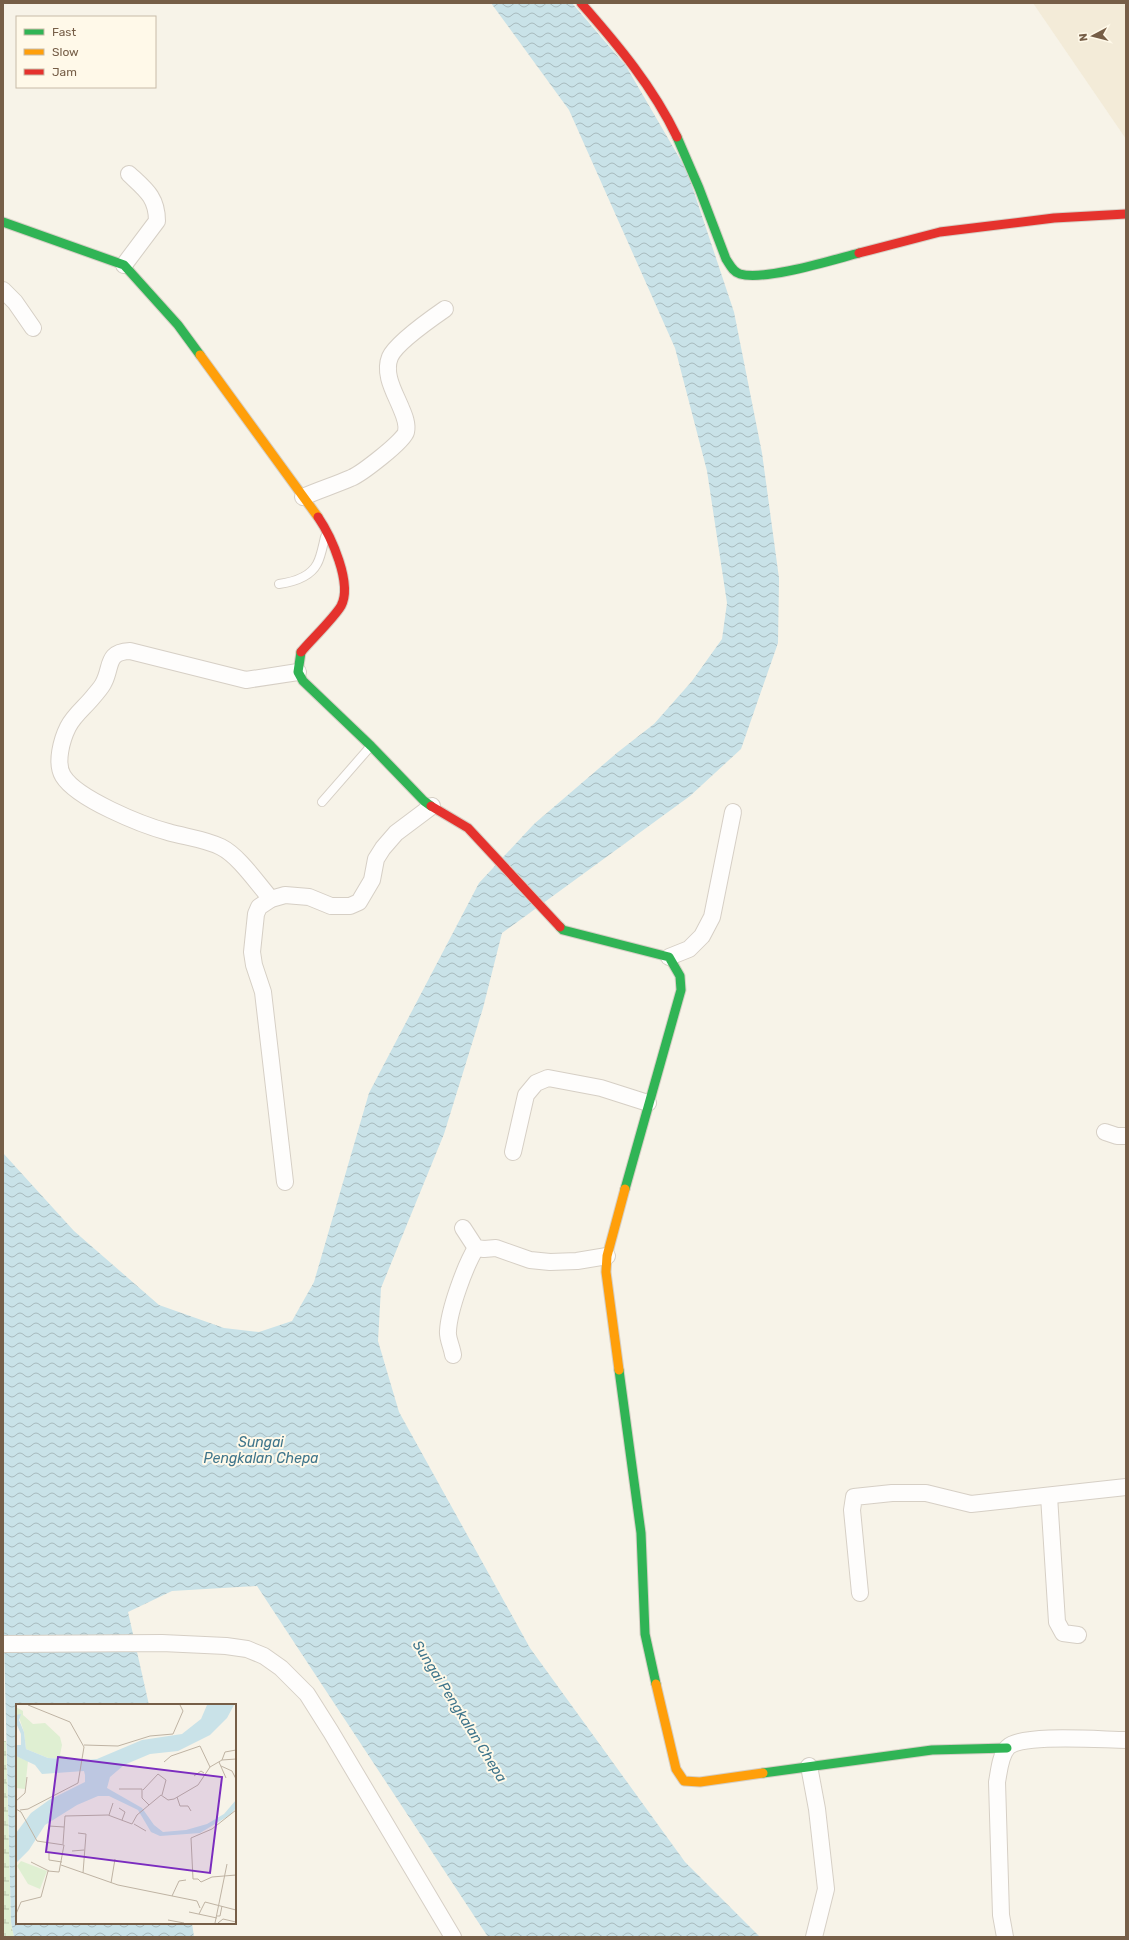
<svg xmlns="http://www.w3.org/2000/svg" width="1129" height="1940" font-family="Rubik,sans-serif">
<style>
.residential{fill:#f3ebd8}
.wetland{fill:url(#wetland-marsh)}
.water{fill:url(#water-waves)}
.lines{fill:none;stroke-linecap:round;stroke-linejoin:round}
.lane-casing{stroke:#d6cfc5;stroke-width:10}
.street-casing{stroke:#d6cfc5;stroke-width:18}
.fast-casing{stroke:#d6cfc5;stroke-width:11}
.slow-casing{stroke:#d6cfc5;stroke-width:11}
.jam-casing{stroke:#d6cfc5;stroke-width:11}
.lane{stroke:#fefdfc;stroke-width:8}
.street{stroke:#fefdfc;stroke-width:16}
.fast{stroke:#30b455;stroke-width:9}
.slow{stroke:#ff9f0a;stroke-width:9}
.jam{stroke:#e5322d;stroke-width:9}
.labels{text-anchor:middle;stroke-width:4;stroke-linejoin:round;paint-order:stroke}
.water-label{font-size:14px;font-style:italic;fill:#3f758b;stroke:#fff9e9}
.inset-road{fill:none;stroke:#bfb3a3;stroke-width:1}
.view{fill:#7b2cbf;fill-opacity:0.15;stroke:#7b2cbf;stroke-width:2}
.inset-edge{fill:none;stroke:#765e47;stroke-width:2}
</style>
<defs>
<pattern id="wetland-marsh" width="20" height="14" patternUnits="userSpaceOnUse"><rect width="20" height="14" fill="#dfefd2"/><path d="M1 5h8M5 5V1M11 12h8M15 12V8" fill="none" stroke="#b9c5ac"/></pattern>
<pattern id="water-waves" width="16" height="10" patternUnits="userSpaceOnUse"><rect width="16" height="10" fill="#c9e2e8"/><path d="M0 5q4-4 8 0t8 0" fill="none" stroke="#a8babe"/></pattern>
</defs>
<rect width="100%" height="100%" fill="#f7f3e8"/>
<!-- residential -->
<path class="residential" d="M1033,3H1126V139Z"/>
<!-- wetland -->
<path class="wetland" d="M3,1741H6L11,1922L14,1937H3Z"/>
<!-- water -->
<path class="water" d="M491,3H572L626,66L687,171L734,312L762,453L779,578L778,643L741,749L690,796L502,933L483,1008L444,1134L381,1288L378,1341L399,1412L530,1648L685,1862L760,1937H488L257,1586L172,1591L128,1612L149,1705H17V1923H192L194,1937H14L11,1922L3,1602V1153L74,1231L159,1305L224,1328L259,1332L292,1321L314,1282L369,1093L479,883L534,824L618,752L654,724L692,681L722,639L727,603L707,471L675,348L569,110Z"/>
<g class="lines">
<!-- lane casing -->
<g class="lane-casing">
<g id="lane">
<path d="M279,584C293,582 310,577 317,564C321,557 323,545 325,537"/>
<path d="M322,802L370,747"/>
</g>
</g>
<!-- street casing -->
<g class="street-casing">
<g id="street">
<path d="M124,265L157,221C157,197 145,189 129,174"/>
<path d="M3,290L15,302L33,328"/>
<path d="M303,497C319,490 335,485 351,478C361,474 404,441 406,432C408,424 404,415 401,408C395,393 383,374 390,357C396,343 432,318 445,309"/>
<path d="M271,899C257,883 239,856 221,847C205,839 185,837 168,832C142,825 77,799 63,776C55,763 62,739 68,727C74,715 85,707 93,697C97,692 102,687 104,682C112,666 106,652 130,651L246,680L298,672"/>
<path d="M669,957L689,949L702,936L712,917L733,812"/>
<path d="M1105,1132L1117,1136H1126"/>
<path d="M513,1152L526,1095L536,1083L548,1078L601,1088L648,1103"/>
<path d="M285,1182L263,992L254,965L252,952L256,914L259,907L271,899L285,895L309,897L331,906H350L359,902L372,880L376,859L383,848L396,833L432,806"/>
<path d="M463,1228L476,1248L484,1249L496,1248L530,1260L550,1262L577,1261L607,1256"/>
<path d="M453,1355C452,1347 447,1338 448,1331C449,1310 465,1266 476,1248"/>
<path d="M1049,1496L1057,1622L1063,1633L1078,1635"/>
<path d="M860,1593L852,1510L854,1497L892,1493H926L971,1504L1126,1487"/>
<path d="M3,1644L162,1643L226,1646L247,1649L264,1656L281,1668L307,1694L331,1732L453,1937"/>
<path d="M809,1766L817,1809L826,1889L814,1937"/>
<path d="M1005,1937L1001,1915L997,1782C999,1772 1000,1755 1008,1747C1023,1733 1103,1740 1126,1740"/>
</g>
</g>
<!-- fast casing -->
<g class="fast-casing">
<g id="fast">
<path d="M677,137L699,188L726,259C730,265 733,272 740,274C765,281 832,260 859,253"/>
<path d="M3,222L124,265L178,325L200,355"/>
<path d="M301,652L298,672L303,681L371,746L424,801L431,806"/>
<path d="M560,927L563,930L669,957L680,976L681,990L625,1189"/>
<path d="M619,1370L641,1533L645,1634L656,1684"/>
<path d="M763,1773L932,1750L1007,1748"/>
</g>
</g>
<!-- slow casing -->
<g class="slow-casing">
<g id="slow">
<path d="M200,355L318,517"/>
<path d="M619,1370L606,1272L607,1256L625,1189"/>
<path d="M656,1684L676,1769L684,1781L700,1782L763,1773"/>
</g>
</g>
<!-- jam casing -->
<g class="jam-casing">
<g id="jam">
<path d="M581,3C618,45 653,87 677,137"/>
<path d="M859,253L940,232L1054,218L1126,214"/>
<path d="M301,652C311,640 334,618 341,606C353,584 331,536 318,517"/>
<path d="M431,806L468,828L560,927"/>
</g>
</g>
<!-- lane -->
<use href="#lane" class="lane"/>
<!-- street -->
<use href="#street" class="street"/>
<!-- fast -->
<use href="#fast" class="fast"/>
<!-- slow -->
<use href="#slow" class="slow"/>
<!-- jam -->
<use href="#jam" class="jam"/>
</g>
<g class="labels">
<!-- water labels -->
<g class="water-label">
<text x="261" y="1447">Sungai<tspan x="261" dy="16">Pengkalan Chepa</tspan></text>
<text transform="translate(460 1711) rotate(58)" y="5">Sungai Pengkalan Chepa</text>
</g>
</g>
<!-- overview -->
<g transform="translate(16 1704)">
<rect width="220" height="220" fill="#f7f3e8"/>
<path d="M0,3L7,7V11L17,20L29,19L44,33L46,41L44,51L58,55L32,54L10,45L8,28L3,13L0,11ZM0,52L12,57L9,85L0,84Z" fill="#dfefd2"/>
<path d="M5,157L31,167L24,185L12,180L1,162Z" fill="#dfefd2"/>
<path d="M191,1H218L211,14L194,31L162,47L134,50L108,61L94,73L91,84L126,104L138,121L147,128L170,126L191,120L208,110L220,96V104L214,111L184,129L144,132L135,128L122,106L93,92H82L61,101L29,121L13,146L0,159V129L15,109L33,96L69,78V71L68,67L26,70L19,61L0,52V41H5V30L0,19V11L5,10L3,16L8,28L10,45L32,54L70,56L81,55L126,36L166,30L185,15Z" fill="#c9e2e8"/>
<path class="inset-road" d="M68,41L102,42L134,32L157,30L167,7L164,1M206,56L209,48L220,46M148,58L155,52L184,42L194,63M203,58L210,74M205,62L216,67L220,75M178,72L185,67L188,69M103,85H126V94L133,101M127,86L142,70L150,76L146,91M161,93L164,102H172L175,107M0,97L9,89L11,73M103,104L109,108L106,116M0,105L5,108L21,137L48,141L43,168L32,167L25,193L5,198L0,210M4,106L12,105L62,79L68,43L54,18L12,1M220,106L196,125L175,134L177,175H182L185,178L196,173L220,171M93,111L97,99M118,120L130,127M33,122L48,123M62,129L70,130L67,169M47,140L49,112L92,111L116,120L121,111L145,91L152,96L158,95L182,81L194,63L206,56L220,55M56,147L68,146M33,149V156L46,158M15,158L33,167M45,161L102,181L181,197L184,204M95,179L99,155M156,192L163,177L170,176M173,208L201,214M183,210L189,198L220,206M201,212H204L206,202M152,216L168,219M199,219L211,160M202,219L207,215L220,218"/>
<path class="view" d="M42,53L206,73L194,169L30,148Z"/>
<rect width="220" height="220" class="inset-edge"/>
</g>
<!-- border -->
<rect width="1129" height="1940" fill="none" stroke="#765e47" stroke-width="8"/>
<!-- legend -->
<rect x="16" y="16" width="140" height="72" fill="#fff9e9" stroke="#c8bba8"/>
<rect x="24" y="29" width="20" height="6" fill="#30b455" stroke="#c8bba8"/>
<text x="52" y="36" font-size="12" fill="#765e47">Fast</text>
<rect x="24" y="49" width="20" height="6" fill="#ff9f0a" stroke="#c8bba8"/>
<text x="52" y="56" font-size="12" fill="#765e47">Slow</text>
<rect x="24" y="69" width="20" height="6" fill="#e5322d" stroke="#c8bba8"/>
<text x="52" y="76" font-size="12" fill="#765e47">Jam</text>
<!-- north arrow -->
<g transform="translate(1093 36) rotate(263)" stroke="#fff9e9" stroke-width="3" paint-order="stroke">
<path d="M0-3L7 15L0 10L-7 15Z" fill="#765e47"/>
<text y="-6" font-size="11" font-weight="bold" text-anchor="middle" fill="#765e47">N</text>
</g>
</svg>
